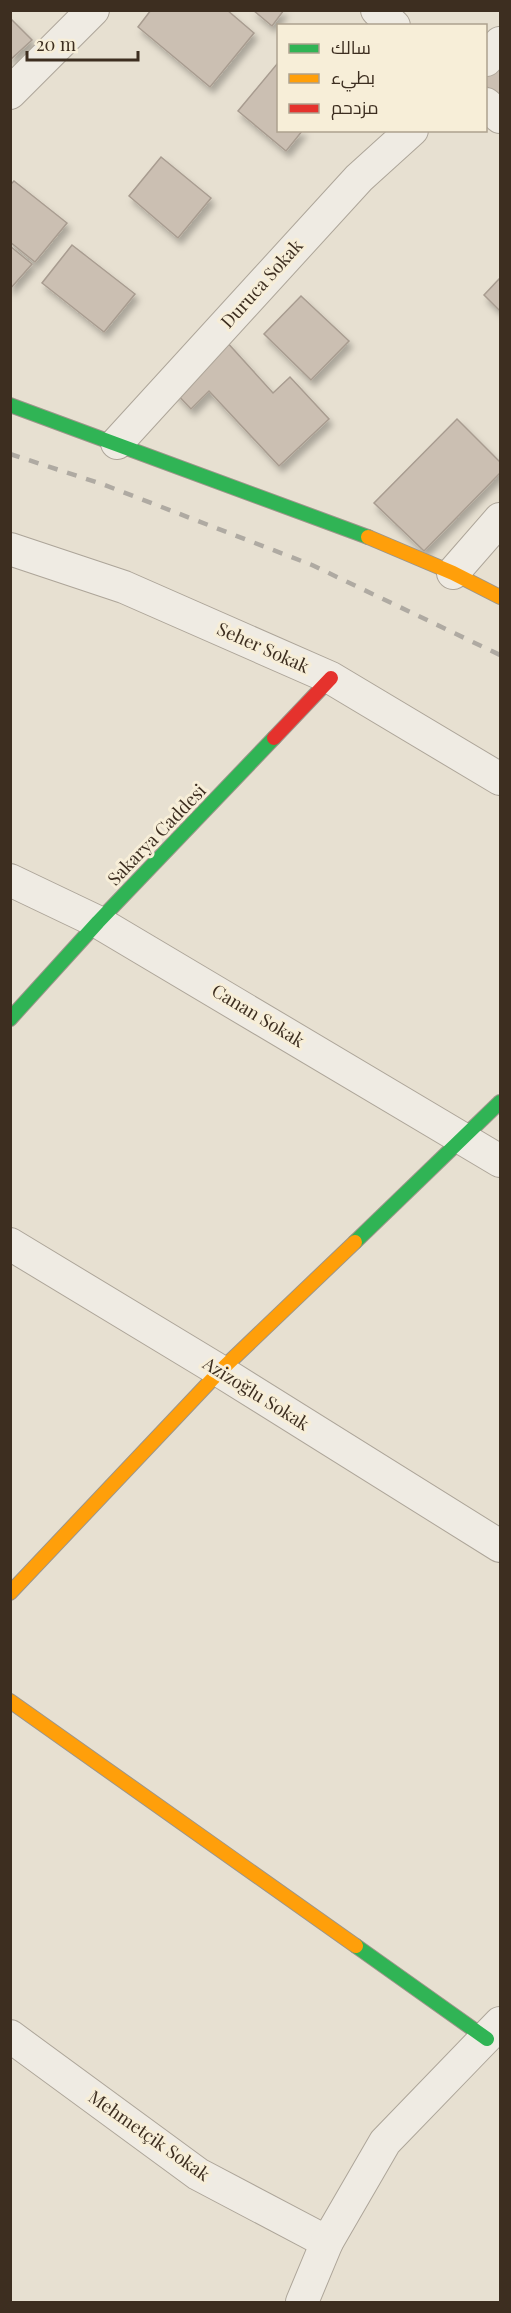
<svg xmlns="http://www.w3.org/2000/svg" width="511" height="2313" font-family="'Playfair Display',Cairo,serif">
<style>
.building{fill:#cbbfb2;stroke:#a89c90;stroke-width:1.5;filter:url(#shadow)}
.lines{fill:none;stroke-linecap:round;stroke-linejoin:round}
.street-casing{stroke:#ada599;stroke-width:34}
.fast-casing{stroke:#9c958a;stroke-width:16}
.slow-casing{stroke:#9c958a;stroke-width:16}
.jam-casing{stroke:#9c958a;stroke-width:16}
.street{stroke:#efebe3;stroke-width:32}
.fast{stroke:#30b455;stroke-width:14}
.slow{stroke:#ff9f0a;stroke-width:14}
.jam{stroke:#e5322d;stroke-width:14}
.rail{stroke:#afaaa2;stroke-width:4.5;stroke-dasharray:10 10;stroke-linecap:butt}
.labels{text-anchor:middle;stroke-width:6;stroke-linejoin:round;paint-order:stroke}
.street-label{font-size:18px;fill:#3d2e20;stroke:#f7eed8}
</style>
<defs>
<filter id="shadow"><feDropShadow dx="3.5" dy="6" stdDeviation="3" flood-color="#0004"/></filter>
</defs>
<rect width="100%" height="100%" fill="#e7e0d1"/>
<!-- building -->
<g class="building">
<path d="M151,10H227L254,33L210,87L138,27Z"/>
<path d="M253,10H284L272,26Z"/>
<path d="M10,18L32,40L10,60Z"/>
<path d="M500,57V99L486,86V75Z"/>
<path d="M277,64L278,66V130H303L286,151L238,111Z"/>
<path d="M161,157L211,198L178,238L129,196Z"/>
<path d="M14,181L67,223L35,262L10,242V185Z"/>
<path d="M72,245L135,294L104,332L42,283Z"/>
<path d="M10,246L32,264L10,289Z"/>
<path d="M500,278V311L484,295Z"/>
<path d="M301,296L349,341L311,380L264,334Z"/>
<path d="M225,340L273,393L290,377L329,419L279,466L209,391L191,409L172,389Z"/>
<path d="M457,419L500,462V473L424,551L374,503Z"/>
</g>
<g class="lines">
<!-- street casing -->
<g class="street-casing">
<g id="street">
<path d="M377,10L394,26"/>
<path d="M486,60L500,43"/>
<path d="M10,93L93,10"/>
<path d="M486,104L500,117"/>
<path d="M117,443L359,178L412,130"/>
<path d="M10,549L124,587L331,678L500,779"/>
<path d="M453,573L500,519"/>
<path d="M10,880L98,922L500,1161"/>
<path d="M10,1244L220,1371L500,1546"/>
<path d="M10,2036L198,2174L327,2242"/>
<path d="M302,2302L327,2242L385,2142L500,2023"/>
</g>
</g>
<!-- fast casing -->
<g class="fast-casing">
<g id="fast">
<path d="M10,405L368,537"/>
<path d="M10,1019L98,922L274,738"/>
<path d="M355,1242L500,1102"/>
<path d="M356,1946L487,2039"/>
</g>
</g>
<!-- slow casing -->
<g class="slow-casing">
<g id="slow">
<path d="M368,537L453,573L500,597"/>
<path d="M10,1593L220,1371L355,1242"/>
<path d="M10,1701L356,1946"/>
</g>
</g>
<!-- jam casing -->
<g class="jam-casing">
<path id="jam" d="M274,738L331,678"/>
</g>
<!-- street -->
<use href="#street" class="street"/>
<!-- fast -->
<use href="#fast" class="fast"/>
<!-- slow -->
<use href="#slow" class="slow"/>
<!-- jam -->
<use href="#jam" class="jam"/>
<!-- rail -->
<path class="rail" d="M10,454L102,484L312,565L500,655"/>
</g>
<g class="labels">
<!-- street labels -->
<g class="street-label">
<text transform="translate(262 284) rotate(-48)" y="6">Duruca Sokak</text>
<text transform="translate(263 648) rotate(24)" y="6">Seher Sokak</text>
<text transform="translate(157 835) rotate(-46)" y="6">Sakarya Caddesi</text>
<text transform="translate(258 1016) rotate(31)" y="6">Canan Sokak</text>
<text transform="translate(256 1394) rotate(32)" y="6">Azizoğlu Sokak</text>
<text transform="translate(149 2136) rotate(35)" y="6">Mehmetçik Sokak</text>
</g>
</g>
<!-- border -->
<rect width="511" height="2313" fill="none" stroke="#3d2e20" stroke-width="24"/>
<!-- legend -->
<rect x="277" y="24" width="210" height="108" fill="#f7eed8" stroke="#ada18e" stroke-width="1.5"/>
<rect x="289" y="44" width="30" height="9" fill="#30b455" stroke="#ada18e" stroke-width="1.5"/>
<text x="331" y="54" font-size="18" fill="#3d2e20">سالك</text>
<rect x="289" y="74" width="30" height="9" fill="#ff9f0a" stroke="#ada18e" stroke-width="1.5"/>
<text x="331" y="84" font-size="18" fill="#3d2e20">بطيء</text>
<rect x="289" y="104" width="30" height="9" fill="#e5322d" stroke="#ada18e" stroke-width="1.5"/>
<text x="331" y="114" font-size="18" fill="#3d2e20">مزدحم</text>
<!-- scale -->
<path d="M27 51v9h111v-9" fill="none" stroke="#3d2e20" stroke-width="3"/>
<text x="36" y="51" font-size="18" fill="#3d2e20" stroke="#f7eed8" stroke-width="4.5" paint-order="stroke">20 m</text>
</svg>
